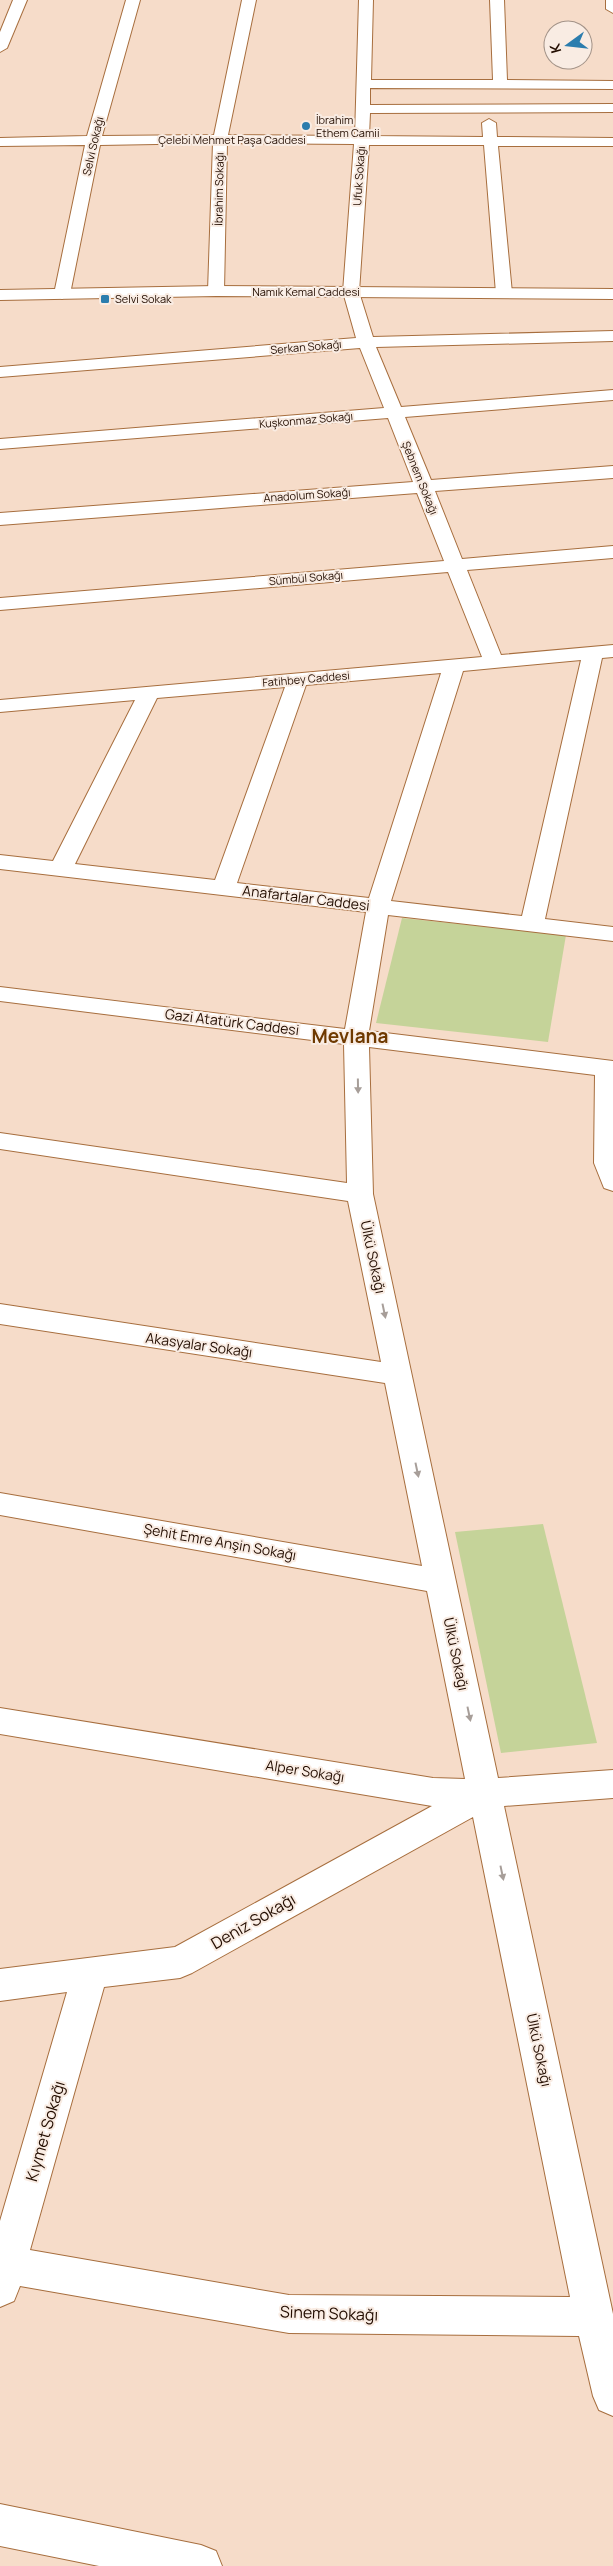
<svg xmlns="http://www.w3.org/2000/svg" width="613" height="2566" font-family="Manrope,sans-serif">
<style>
.green{fill:#c5d399}
.lines{fill:none;stroke-linecap:round;stroke-linejoin:round}
.minor-casing{stroke:#a76e3e;stroke-width:2}
.tertiary-casing{stroke:#a76e3e;stroke-width:2}
.minor{fill:#fff;fill-rule:evenodd}
.tertiary{fill:#fff;fill-rule:evenodd}
.oneway{fill:#a79e99}
.poi-dot{fill:#2b7dae;stroke:#f9ece3;stroke-width:2}
.labels{text-anchor:middle;stroke-width:4;stroke-linejoin:round;paint-order:stroke}
.far-poi-label{font-size:11px;fill:#230d00;stroke:#f9ece3;text-anchor:start}
.far-street-label{font-size:11px;fill:#230d00;stroke:#f9ece3}
.street-label{font-size:14px;fill:#230d00;stroke:#f9ece3}
.near-street-label{font-size:16px;fill:#230d00;stroke:#f9ece3}
.district-label{font-size:19px;font-weight:bold;fill:#6e3900;stroke:#f9ece3}
</style>
<rect width="100%" height="100%" fill="#f6dcc9"/>
<!-- green -->
<g class="green">
<path d="M402,918L566,935L548,1042L376,1023Z"/>
<path d="M543,1524L597,1743L501,1753L455,1532Z"/>
</g>
<g class="lines">
<!-- minor casing -->
<g class="minor-casing">
<g id="minor">
<path d="M13,0H27L7,48L0,52V32Z"/>
<path d="M126,0H140L102,136L214,135L242,0H256L228,135L355,136L359,0H373L371,80H493L490,0H504L507,80L613,81V89L370,88V105L613,104V112L370,113L369,136L483,137L482,123L489,119L496,123L497,137L613,138V146H498L512,293L504,298L496,293L484,145H369L359,292L373,337L613,331V341L376,347L401,407L613,390V400L405,417L431,480L613,466V478L435,491L462,559L613,546V558L467,570L501,655L613,645V657L602,658L545,919L613,927V941L388,915L369,1031L613,1061V1191L604,1188L594,1163L595,1075L369,1047L373,1194L498,1778L613,1770V1798L504,1806L613,2314V2416L599,2410L593,2396L579,2336L289,2333L20,2286L14,2301L0,2307V2221L67,1992L0,2001V1969L175,1947L432,1806L0,1734V1708L433,1778L465,1779L427,1591L0,1515V1493L422,1566L385,1383L0,1324V1304L381,1362L348,1201L0,1149V1133L347,1183L344,1044L0,1001V987L345,1029L366,912L0,869V855L53,861L135,700L0,712V700L482,657L448,572L0,610V598L444,561L417,493L0,525V513L413,482L388,418L0,449V439L384,408L360,348L0,377V367L356,338L343,292L354,144L227,143L224,291L216,296L208,291L213,143L100,145L70,294L62,299L54,294L85,145L0,146V138L87,136ZM581,660L522,916L391,901L463,671ZM441,673L369,898L237,883L306,685ZM285,687L215,880L75,864L157,698ZM473,1817L570,2297L289,2295L30,2250L104,1987L180,1978L192,1973Z"/>
<path d="M606,0H613V13L606,9Z"/>
</g>
</g>
<!-- tertiary casing -->
<g class="tertiary-casing">
<g id="tertiary">
<path d="M216,286L613,289V299L216,296L0,300V290Z"/>
<path d="M0,2504L201,2545L216,2551L222,2566H99L0,2546Z"/>
</g>
</g>
<!-- minor -->
<use href="#minor" class="minor"/>
<!-- tertiary -->
<use href="#tertiary" class="tertiary"/>
</g>
<!-- one-way arrows -->
<defs><path id="oneway-solid" d="M-6-.8H1V-3.2L6.5 0L1 3.2V.8H-6Z" transform="scale(1.25)"/></defs>
<g class="oneway">
<use href="#oneway-solid" transform="translate(358 1086) rotate(89)"/>
<use href="#oneway-solid" transform="translate(384 1311) rotate(78)"/>
<use href="#oneway-solid" transform="translate(417 1470) rotate(78)"/>
<use href="#oneway-solid" transform="translate(469 1714) rotate(78)"/>
<use href="#oneway-solid" transform="translate(502 1873) rotate(78)"/>
</g>
<!-- markers -->
<g class="poi-dot">
<circle cx="306" cy="126" r="5"/>
<rect x="100" y="294" width="10" height="10" rx="2.5"/>
</g>
<g class="labels">
<!-- far-poi labels -->
<g class="far-poi-label">
<text x="316" y="124">İbrahim<tspan x="316" dy="13">Ethem Camii</tspan></text>
<text x="115" y="303">Selvi Sokak</text>
</g>
<!-- far-street labels -->
<g class="far-street-label">
<text x="232" y="144">Çelebi Mehmet Paşa Caddesi</text>
<text transform="translate(93 146) rotate(-77)" y="4">Selvi Sokağı</text>
<text transform="translate(359 176) rotate(-86)" y="4">Ufuk Sokağı</text>
<text transform="translate(219 189) rotate(-89)" y="4">İbrahim Sokağı</text>
<text x="306" y="296">Namık Kemal Caddesi</text>
<text transform="translate(306 347) rotate(-5)" y="4">Serkan Sokağı</text>
<text transform="translate(306 420) rotate(-5)" y="4">Kuşkonmaz Sokağı</text>
<text transform="translate(420 478) rotate(68)" y="4">Şebnem Sokağı</text>
<text transform="translate(307 495) rotate(-4)" y="4">Anadolum Sokağı</text>
<text transform="translate(306 578) rotate(-5)" y="4">Sümbül Sokağı</text>
<text transform="translate(306 679) rotate(-5)" y="4">Fatihbey Caddesi</text>
</g>
<!-- street labels -->
<g class="street-label">
<text transform="translate(306 898) rotate(7)" y="5">Anafartalar Caddesi</text>
<text transform="translate(232 1022) rotate(7)" y="5">Gazi Atatürk Caddesi</text>
<text transform="translate(373 1257) rotate(78)" y="5">Ülkü Sokağı</text>
<text transform="translate(199 1345) rotate(8)" y="5">Akasyalar Sokağı</text>
<text transform="translate(220 1542) rotate(10)" y="5">Şehit Emre Anşin Sokağı</text>
<text transform="translate(456 1654) rotate(78)" y="5">Ülkü Sokağı</text>
<text transform="translate(305 1771) rotate(9)" y="5">Alper Sokağı</text>
<text transform="translate(539 2050) rotate(78)" y="5">Ülkü Sokağı</text>
</g>
<!-- near-street labels -->
<g class="near-street-label">
<text transform="translate(253 1921) rotate(-30)" y="6">Deniz Sokağı</text>
<text transform="translate(45 2131) rotate(-74)" y="6">Kıymet Sokağı</text>
<text transform="translate(329 2313) rotate(2)" y="6">Sinem Sokağı</text>
</g>
<!-- district labels -->
<g class="district-label">
<text x="350" y="1043">Mevlana</text>
</g>
</g>
<!-- north arrow -->
<g transform="translate(568 45) rotate(255)"><circle r="24" fill="#f9ece3" stroke="#a39388"/>
<path d="M0-4L9 19L0 12L-9 19Z" fill="#2b7dae"/>
<text y="-8" font-size="14" font-weight="bold" text-anchor="middle" fill="#230d00">K</text>
</g>
</svg>
